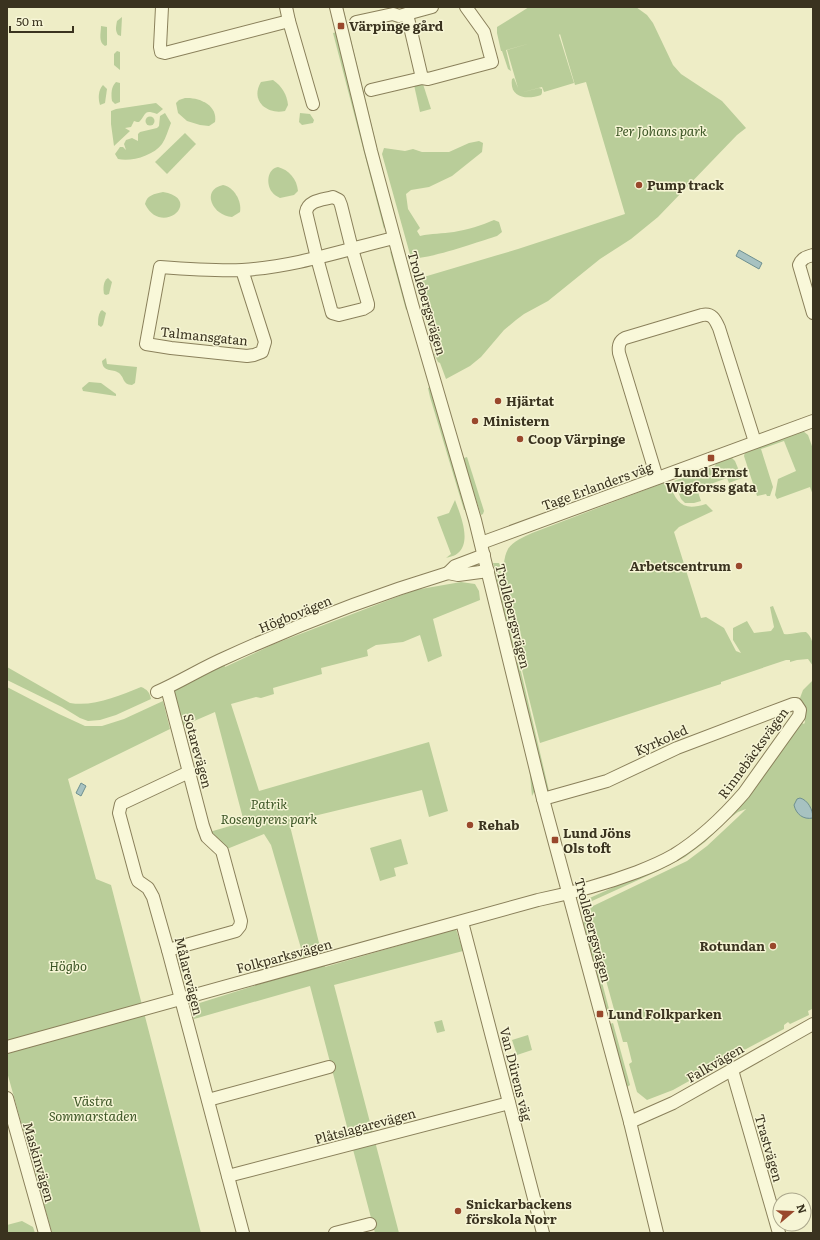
<svg xmlns="http://www.w3.org/2000/svg" width="820" height="1240" font-family="Literata,serif">
<style>
.green{fill:#b9cd99}
.water{fill:#a7c2c1;stroke:#6e9090}
.lines{fill:none;stroke-linecap:round;stroke-linejoin:round}
.minor-casing{stroke:#8a805b;stroke-width:14}
.minor{stroke:#f9f8d9;stroke-width:12}
.poi-dot{fill:#99482c;stroke:#f6f5d5;stroke-width:1.5}
.labels{text-anchor:middle;stroke-width:3;stroke-linejoin:round;paint-order:stroke}
.poi-label{font-size:13px;font-weight:bold;fill:#3a331f;stroke:#f6f5d5;text-anchor:start}
.park-label{font-size:13px;font-style:italic;fill:#3d5626;stroke:#f6f5d5}
.street-label{font-size:13px;fill:#3a331f;stroke:#f6f5d5}
</style>
<rect width="100%" height="100%" fill="#eeedc6"/>
<!-- green -->
<g class="green">
<path d="M340,7H343L382,168L379,167Z"/>
<path d="M529,7H636L647,15L653,23L673,65L681,74L722,101L746,128L737,135L658,217L631,239L600,259L548,301L524,314L516,320L504,330L481,357L470,366L446,379L440,363L438,362L434,354H437L430,334L417,279L518,249L625,214L586,82L575,85L560,34L559,35L574,83L544,92L542,87L520,93L539,88L542,89V93L541,95C527,100 509,98 512,79L514,78L518,88L507,50L531,43L506,50L511,71L508,69L502,51H501L497,33V27Z"/>
<path d="M122,17L121,36L118,35C115,30 116,27 117,21Z"/>
<path d="M101,26L107,27V45L105,46C98,42 101,33 101,26Z"/>
<path d="M337,32L385,225L384,229L333,33Z"/>
<path d="M117,51L120,52V70L114,65V54Z"/>
<path d="M273,80C282,86 287,95 288,105L285,111C266,115 250,100 261,82Z"/>
<path d="M116,82L120,83V102L115,104L112,101C111,94 111,87 116,82Z"/>
<path d="M423,84L431,109L420,112L414,85Z"/>
<path d="M103,85L107,89L105,103L100,105C98,99 98,90 103,85Z"/>
<path d="M185,98C199,97 218,105 215,122L209,126L200,125L187,121L178,113L176,103L179,100Z"/>
<path d="M156,103L163,109L157,114C143,109 147,114 139,122H137L134,121L131,127L125,128L130,131L114,146L111,124V111L116,109Z"/>
<path d="M165,113L171,123C168,130 166,138 162,144C153,156 131,162 118,159L115,154L120,147H123L126,150L124,144L126,140L132,138L138,141V134L140,132L157,128L159,126L160,116Z"/>
<path d="M300,113L310,114L314,120L313,123L302,125L299,122Z"/>
<circle cx="150" cy="121" r="4.5"/>
<path d="M185,133L196,144L167,174L155,162Z"/>
<path d="M479,141L483,143L482,152L452,176L429,187L411,190L406,194L408,209L420,228L417,231L420,236C432,233 442,234 454,232C466,230 483,225 494,220L499,222L502,232L497,236C481,241 424,261 411,258L382,154L384,148L405,151L413,149L422,152H449L469,143Z"/>
<path d="M278,167C289,170 297,179 298,191L294,195L280,198C277,196 274,195 272,192C266,184 267,169 278,167Z"/>
<path d="M223,185C234,187 242,201 240,212L232,217C213,216 200,190 223,185Z"/>
<path d="M163,192C204,199 162,238 145,204C147,195 154,194 163,192Z"/>
<path d="M390,251L393,255L408,309L406,310Z"/>
<path d="M108,278L112,282L109,294L106,295L104,294C103,289 103,281 108,278Z"/>
<path d="M102,310L106,313L103,325L101,327L98,325C98,320 98,313 102,310Z"/>
<path d="M106,358L107,364L137,367L135,383L132,385C122,384 125,378 119,373C112,368 103,373 102,361Z"/>
<path d="M89,382L101,383L116,394V396L83,391L82,388Z"/>
<path d="M430,387L466,510H464L430,397L428,388Z"/>
<path d="M803,431L808,435L813,449V495L810,487L777,499L775,495L778,479L796,471L784,441L761,449L773,487L770,496H767L766,494L757,496L744,456L745,452L799,432Z"/>
<path d="M467,457L484,511L483,514L481,515L464,462V458Z"/>
<path d="M731,457L735,461L742,478L729,483L727,478L697,489L701,501L694,503H685L681,499L674,481L715,466L716,463Z"/>
<path d="M666,482L669,483C677,504 683,511 706,504L713,511L679,527L674,532L701,618L706,617L724,628L736,651L741,653L733,640V628L747,621L754,633L771,631L774,627L770,607L773,606L784,634C792,635 798,632 806,632C816,640 813,655 813,666L808,659L797,660L790,662V660H786L721,682V684L540,743L503,593C503,582 502,559 508,549C513,541 524,537 532,533Z"/>
<path d="M455,500C460,514 472,541 458,553C455,556 449,557 446,558L451,554L437,517L449,513Z"/>
<path d="M493,563H499C503,569 499,581 500,589L499,590Z"/>
<path d="M461,582L475,584L479,591L480,600L433,619L442,656L428,662L420,635L403,642L376,645L367,650L368,656L321,668L322,674L273,688L274,694L261,698L256,697L231,704L259,791L429,742L448,811L429,817L422,790L289,822L325,967L456,929L463,951L334,985L399,1233H375L310,986L194,1019L190,1006L307,969L271,845L264,834L222,851L206,833L244,822L215,712L178,728L167,688L223,658L225,667L274,644L415,590Z"/>
<path d="M500,597L503,598L514,647L513,649Z"/>
<path d="M489,599L536,788L532,796L529,765L488,600Z"/>
<path d="M516,662L519,663L549,791H547Z"/>
<path d="M7,667L70,703C94,707 118,696 141,687C147,689 150,693 151,699L116,715L100,720L88,721L80,718L62,707L7,680Z"/>
<path d="M813,680V1012L812,1009L808,1011L809,1015L790,1024L788,1022L784,1025V1029L731,1057L729,1056L727,1057L725,1061L673,1090L647,1100L637,1092L629,1064L632,1062L627,1042H623L588,915L589,910L593,906L687,861L707,846L738,817L746,809L738,812L730,818L705,842L685,857L658,871L592,901L585,903L583,901L663,865L686,853L800,722L804,724L805,722L800,698L803,690Z"/>
<path d="M7,687L59,714L85,726H102L124,719L163,701L170,729L68,779L96,879L111,885L201,1233H52L7,1072Z"/>
<path d="M401,839L408,864L394,868L396,876L380,881L370,848Z"/>
<path d="M586,921L609,1009L606,1010L583,922Z"/>
<path d="M442,1020L445,1031L437,1033L434,1022Z"/>
<path d="M613,1023L630,1085L627,1087L610,1024Z"/>
<path d="M528,1035L532,1050L517,1055L512,1040Z"/>
<path d="M22,1221L33,1227L35,1233H7V1225Z"/>
</g>
<!-- water -->
<g class="water">
<path d="M739,250L762,263L759,269L736,256Z"/>
<path d="M81,783L86,786L81,796L76,793Z"/>
<path d="M800,798C808,800 813,810 813,818C803,820 796,814 794,805L797,799Z"/>
</g>
<g class="lines">
<!-- minor casing -->
<g class="minor-casing">
<g id="minor">
<path d="M162,7L160,47L161,52L165,53L289,21L313,104"/>
<path d="M286,7L289,21"/>
<path d="M336,7L371,151L412,304L475,520L543,799L630,1122L657,1233"/>
<path d="M407,14L422,78"/>
<path d="M356,22L393,14L399,16L432,7"/>
<path d="M371,90L422,78L428,79L492,62L484,32L466,7"/>
<path d="M333,197L339,200L341,205L352,249L368,304V306L363,309L339,315L332,313L317,258L306,212C308,200 323,200 333,197Z"/>
<path d="M813,255C806,257 802,258 799,265L813,313"/>
<path d="M242,270L265,342L262,352L254,355L247,356L171,348L146,344L160,267C187,269 215,271 242,270C294,267 344,250 394,238"/>
<path d="M657,478L619,353C618,346 619,341 625,338L702,315C712,313 715,319 719,328L755,442"/>
<path d="M481,543L813,421"/>
<path d="M484,555L455,566L448,573L458,575L488,571"/>
<path d="M167,688L203,826L207,837L222,851L241,921L240,926L236,931L168,950"/>
<path d="M157,692C180,682 202,668 225,658C297,625 372,596 448,573"/>
<path d="M189,772L121,804L119,813L136,876L138,881L148,888L153,897L168,950L243,1233"/>
<path d="M462,922L543,1233"/>
<path d="M7,1047L538,900C572,893 605,884 637,872C650,867 662,862 674,855C700,839 724,816 744,793L799,716L800,710L796,704H793L677,748L607,781L543,799"/>
<path d="M732,1070L779,1233"/>
<path d="M7,1098L45,1233"/>
<path d="M208,1100L329,1067"/>
<path d="M630,1122L673,1103L813,1024"/>
<path d="M228,1176L509,1103"/>
<path d="M335,1233L370,1224"/>
</g>
</g>
<!-- minor -->
<use href="#minor" class="minor"/>
</g>
<!-- markers -->
<g class="poi-dot">
<rect x="337" y="22" width="8" height="8" rx="2"/>
<circle cx="639" cy="185" r="4"/>
<circle cx="498" cy="401" r="4"/>
<circle cx="475" cy="421" r="4"/>
<circle cx="520" cy="439" r="4"/>
<rect x="707" y="454" width="8" height="8" rx="2"/>
<circle cx="739" cy="566" r="4"/>
<circle cx="470" cy="825" r="4"/>
<rect x="551" y="836" width="8" height="8" rx="2"/>
<circle cx="773" cy="946" r="4"/>
<rect x="596" y="1010" width="8" height="8" rx="2"/>
<circle cx="458" cy="1211" r="4"/>
</g>
<g class="labels">
<!-- poi labels -->
<g class="poi-label">
<text x="349" y="31">Värpinge gård</text>
<text x="647" y="190">Pump track</text>
<text x="506" y="406">Hjärtat</text>
<text x="483" y="426">Ministern</text>
<text x="528" y="444">Coop Värpinge</text>
<text x="711" y="477" text-anchor="middle">Lund Ernst<tspan x="711" dy="15">Wigforss gata</tspan></text>
<text x="731" y="571" text-anchor="end">Arbetscentrum</text>
<text x="478" y="830">Rehab</text>
<text x="563" y="838">Lund Jöns<tspan x="563" dy="15">Ols toft</tspan></text>
<text x="765" y="951" text-anchor="end">Rotundan</text>
<text x="608" y="1019">Lund Folkparken</text>
<text x="466" y="1209">Snickarbackens<tspan x="466" dy="15">förskola Norr</tspan></text>
</g>
<!-- park labels -->
<g class="park-label">
<text x="661" y="136">Per Johans park</text>
<text x="269" y="809">Patrik<tspan x="269" dy="15">Rosengrens park</tspan></text>
<text x="68" y="971">Högbo</text>
<text x="93" y="1106">Västra<tspan x="93" dy="15">Sommarstaden</tspan></text>
</g>
<!-- street labels -->
<g class="street-label">
<text transform="translate(427 303) rotate(74)" y="5">Trollebergsvägen</text>
<text transform="translate(204 336) rotate(6)" y="5">Talmansgatan</text>
<text transform="translate(597 486) rotate(-20)" y="5">Tage Erlanders väg</text>
<text transform="translate(295 614) rotate(-22)" y="5">Högbovägen</text>
<text transform="translate(513 616) rotate(76)" y="5">Trollebergsvägen</text>
<text transform="translate(661 740) rotate(-24)" y="5">Kyrkoled</text>
<text transform="translate(198 751) rotate(75)" y="5">Sotarevägen</text>
<text transform="translate(753 753) rotate(-54)" y="5">Rinnebäcksvägen</text>
<text transform="translate(593 930) rotate(75)" y="5">Trollebergsvägen</text>
<text transform="translate(284 956) rotate(-15)" y="5">Folkparksvägen</text>
<text transform="translate(189 976) rotate(76)" y="5">Målarevägen</text>
<text transform="translate(715 1063) rotate(-30)" y="5">Falkvägen</text>
<text transform="translate(516 1074) rotate(76)" y="5">Van Dürens väg</text>
<text transform="translate(365 1126) rotate(-15)" y="5">Plåtslagarevägen</text>
<text transform="translate(769 1148) rotate(74)" y="5">Trastvägen</text>
<text transform="translate(39 1162) rotate(74)" y="5">Maskinvägen</text>
</g>
</g>
<!-- border -->
<rect width="820" height="1240" fill="none" stroke="#3a331f" stroke-width="16"/>
<!-- north arrow -->
<g transform="translate(792 1212) rotate(71)"><circle r="19" fill="#f6f5d5" stroke="#aba78c"/>
<path d="M0-3L7 15L0 10L-7 15Z" fill="#99482c"/>
<text y="-6" font-size="11" font-weight="bold" text-anchor="middle" fill="#3a331f">N</text>
</g>
<!-- scale -->
<path d="M10 26v6h63v-6" fill="none" stroke="#3a331f" stroke-width="2"/>
<text x="16" y="26" font-size="12" fill="#3a331f" stroke="#f6f5d5" stroke-width="3" paint-order="stroke">50 m</text>
</svg>
